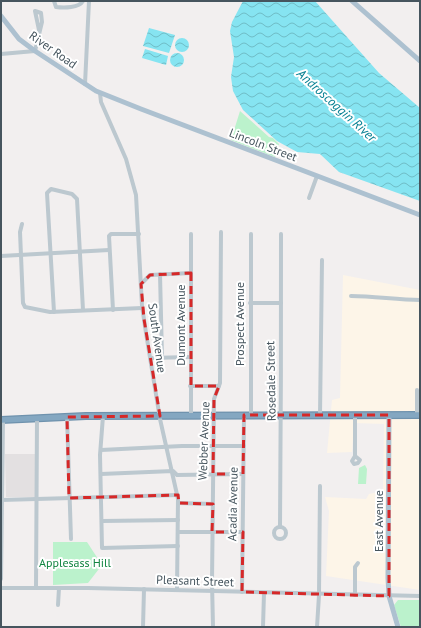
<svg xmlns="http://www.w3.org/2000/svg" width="421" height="628" font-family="'PT Sans',sans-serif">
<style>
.commercial{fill:#fdf5e8}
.education{fill:#e3e0e1}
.park{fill:#bbf2cc}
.water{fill:url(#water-waves)}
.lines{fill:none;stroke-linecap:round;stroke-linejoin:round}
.highway-casing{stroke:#6f92ad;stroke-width:8}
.minor{stroke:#bcc8cf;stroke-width:4}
.major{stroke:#adc1d0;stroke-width:5}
.highway{stroke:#84a7c1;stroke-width:5.5}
.marked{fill:none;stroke:#d62828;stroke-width:3;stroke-dasharray:8 5;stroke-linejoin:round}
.labels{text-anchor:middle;stroke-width:4;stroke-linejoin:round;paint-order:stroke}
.street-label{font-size:12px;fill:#46555e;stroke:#fff}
.park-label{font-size:12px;fill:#118541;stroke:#fff}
.water-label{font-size:13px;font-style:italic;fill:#078193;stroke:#fff}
</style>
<defs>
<pattern id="water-waves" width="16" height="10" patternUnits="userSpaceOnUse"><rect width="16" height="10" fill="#86e4f1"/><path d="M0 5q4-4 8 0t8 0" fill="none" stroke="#6fbcc6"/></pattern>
</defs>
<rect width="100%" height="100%" fill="#f2efef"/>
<!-- commercial -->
<path class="commercial" d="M343,275L420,290V590L326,576L329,511L325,497L366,499L369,494L383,491L384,424L354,423L352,452L327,453L332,400L340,398Z"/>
<!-- education -->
<path class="education" d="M5,454H35V497H6Z"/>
<!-- park -->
<g class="park">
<path d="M240,111L269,137L273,138L279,144L275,157L231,140Z"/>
<path d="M365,465L367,469L366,484H358L359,468Z"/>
<path d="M53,542H87L102,565L88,583L53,585Z"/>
<path d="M398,600H420V627H401L394,605Z"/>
</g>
<!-- water -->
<g class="water">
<path d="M243,1H315L379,73L420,108V201L339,172L320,154L297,152L277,141L243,110L233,91L231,77L234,57L230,31L232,22Z"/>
<path d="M149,28L175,35L169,53L143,46Z"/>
<circle cx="182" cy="45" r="7"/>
<path d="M145,49L168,56L166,65L142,58Z"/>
<circle cx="177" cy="60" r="7"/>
</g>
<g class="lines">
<!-- highway casing -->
<g class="highway-casing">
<path id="highway" d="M1,420L86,416L420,415"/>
</g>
<!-- minor -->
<g class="minor">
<path d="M54,1L56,7C64,8 79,8 83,1"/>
<path d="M1,54L35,51L42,22L41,13L35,11L39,30"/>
<path d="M85,84L89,1"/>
<path d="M100,93L101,102L126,159L136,195L142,306L146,333L160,419L178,499L177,590"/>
<path d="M309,198L317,176"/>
<path d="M22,224L20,232L23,303L25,307L50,312L142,308"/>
<path d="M1,256L109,250"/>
<path d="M160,274L162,357"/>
<path d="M141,284L150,275L191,273"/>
<path d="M351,296C375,296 397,300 420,300"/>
<path d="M250,303H281"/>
<path d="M113,310L109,236L111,234H139"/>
<path d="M54,312L47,193L51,189L72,194L77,199L83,310"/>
<path d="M150,358L190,357"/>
<path d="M190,386H219"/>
<path d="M251,415V234"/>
<path d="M320,415L322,260"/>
<path d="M355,415V456L352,461L354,464L358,463L360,460L355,456"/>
<path d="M417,415V390"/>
<path d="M103,416L100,455L102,548L178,546"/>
<path d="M191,416V234"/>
<path d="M67,417L71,539"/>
<path d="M101,450L182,446H244"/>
<path d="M101,474L173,471L177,475L243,474"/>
<path d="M1,500L178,495"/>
<path d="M179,503L213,504"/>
<path d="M102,521L178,520"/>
<circle cx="280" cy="533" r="6"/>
<path d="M280,527C281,429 281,332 281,234"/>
<path d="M178,532H243"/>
<path d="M1,579L3,420"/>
<path d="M1,588H88L420,596"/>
<path d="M36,588L37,418"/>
<path d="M242,592L244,415"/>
<path d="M355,595V567L358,563"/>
<path d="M58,605L59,588"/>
<path d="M143,627L144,589"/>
<path d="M213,627L212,582L214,399L220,383L221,232"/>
<path d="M263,627L264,593"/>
<path d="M317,627L319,595L320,486"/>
</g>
<!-- major -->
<g class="major">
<path d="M352,1L420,61"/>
<path d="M1,16L19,39L35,51L96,91L141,109L420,215"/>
<path d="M389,415L388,578L389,596L398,627"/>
</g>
<!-- highway -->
<use href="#highway" class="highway"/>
</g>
<!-- marked area -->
<path class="marked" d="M191,273V386H219L214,399L213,474H243L244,415H389V596L242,592L243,532H212L213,504L179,503L178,495L69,498L67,417L160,416L144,319L141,284L150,275Z"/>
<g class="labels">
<!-- street labels -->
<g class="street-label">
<text transform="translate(53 50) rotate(35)" y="4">River Road</text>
<text transform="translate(263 145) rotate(21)" y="4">Lincoln Street</text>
<text transform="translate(240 324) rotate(-90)" y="4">Prospect Avenue</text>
<text transform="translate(181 325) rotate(-90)" y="4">Dumont Avenue</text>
<text transform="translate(157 338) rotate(82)" y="4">South Avenue</text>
<text transform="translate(271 381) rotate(-91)" y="4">Rosedale Street</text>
<text transform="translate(204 441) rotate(-88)" y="4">Webber Avenue</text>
<text transform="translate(233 504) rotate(-89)" y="4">Acadia Avenue</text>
<text transform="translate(379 521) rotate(-90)" y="4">East Avenue</text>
<text transform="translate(195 581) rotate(2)" y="4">Pleasant Street</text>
</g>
<!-- park labels -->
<g class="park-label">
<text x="75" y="567">Applesass Hill</text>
</g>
<!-- water labels -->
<g class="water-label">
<text transform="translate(337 105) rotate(42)" y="5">Androscoggin River</text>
</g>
</g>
<!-- border -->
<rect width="421" height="628" fill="none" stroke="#46555e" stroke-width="4"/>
</svg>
